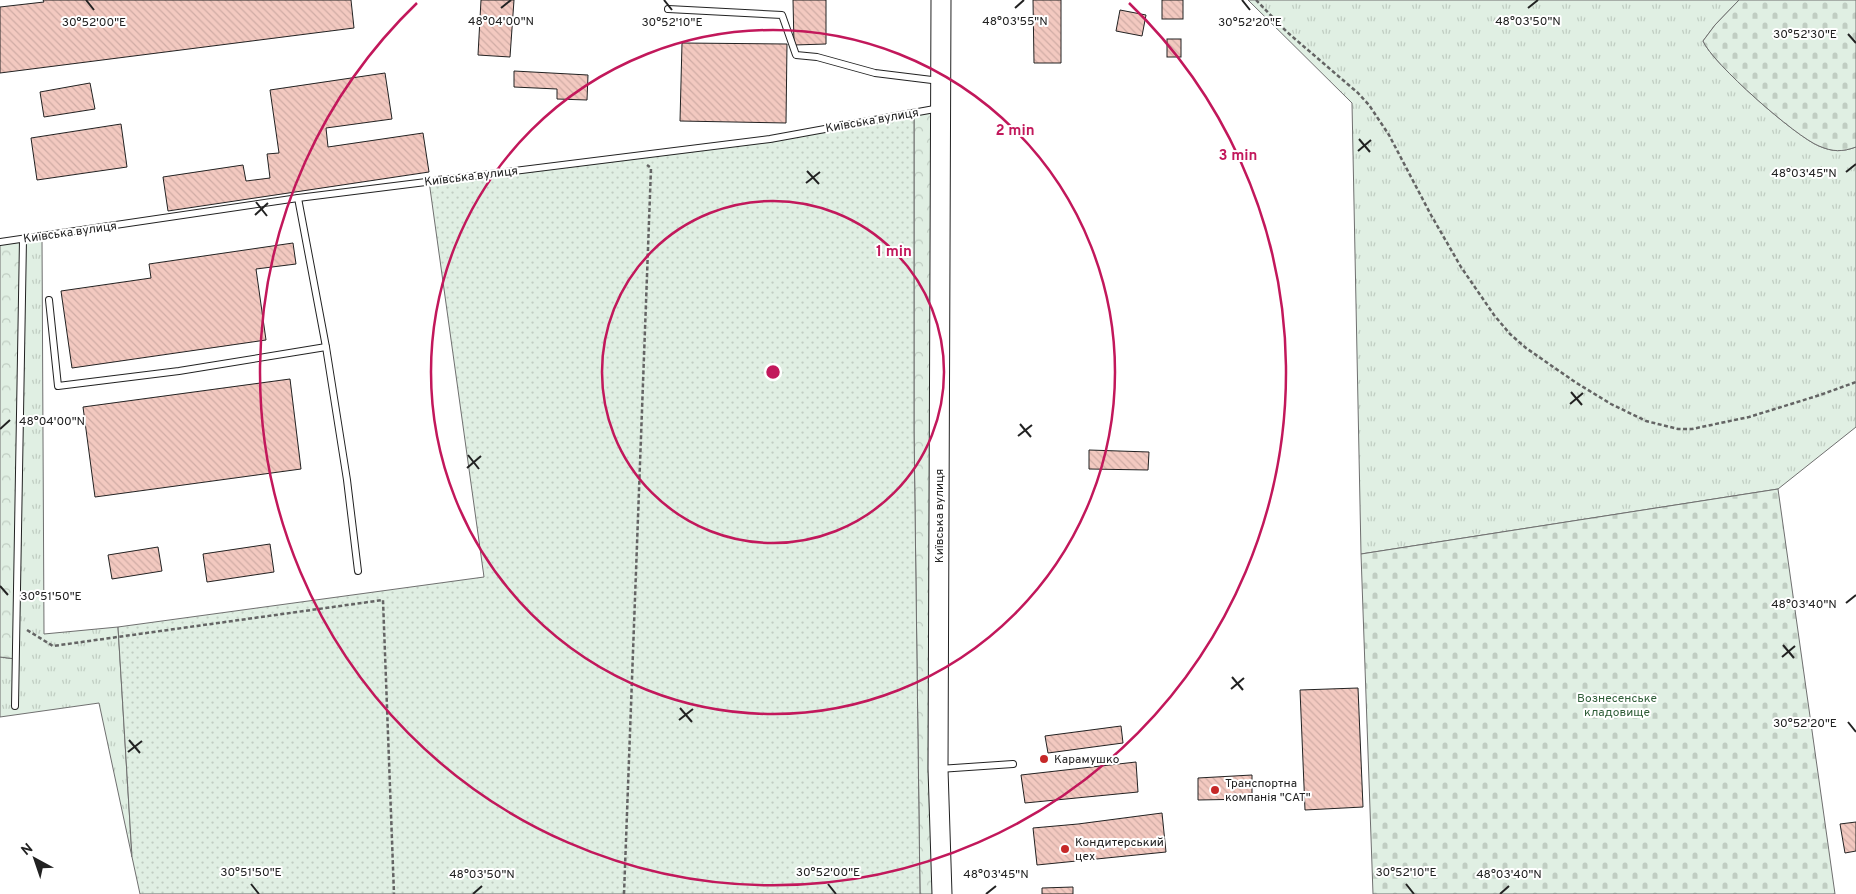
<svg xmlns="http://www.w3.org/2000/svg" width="1856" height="894" font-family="Overpass,sans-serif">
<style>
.grass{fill:url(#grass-tufts);stroke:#6f6f6f}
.forest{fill:url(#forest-crowns);stroke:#6f6f6f}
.cemetery{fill:url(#cemetery-stones);stroke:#6f6f6f}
.garden{fill:url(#garden-dots);stroke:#6f6f6f}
.building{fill:url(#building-back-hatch);stroke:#222}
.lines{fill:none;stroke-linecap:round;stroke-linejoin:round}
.service-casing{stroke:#222;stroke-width:8}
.secondary-casing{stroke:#222;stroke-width:21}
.path{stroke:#646464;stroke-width:2.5;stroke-dasharray:4 2.5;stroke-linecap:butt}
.service{stroke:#fff;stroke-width:6}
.secondary{stroke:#fff;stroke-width:19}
.ticks{fill:none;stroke:#222;stroke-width:2}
.ring{fill:none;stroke:#c2185b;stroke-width:2.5}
.poi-dot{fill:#c62828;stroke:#fff;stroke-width:2}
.labels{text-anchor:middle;stroke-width:4;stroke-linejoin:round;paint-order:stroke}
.street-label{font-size:12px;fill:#222;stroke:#fff}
.park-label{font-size:12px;fill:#2f5e38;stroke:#fff}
.poi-label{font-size:12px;fill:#222;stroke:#fff;text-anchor:start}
.ticks-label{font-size:12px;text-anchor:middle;fill:#222;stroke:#fff;stroke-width:4;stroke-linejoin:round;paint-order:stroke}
.centre{fill:#c2185b;stroke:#fff;stroke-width:2.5}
.ring-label{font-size:15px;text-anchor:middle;font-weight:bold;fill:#c2185b;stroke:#fff;stroke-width:4;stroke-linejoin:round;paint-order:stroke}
</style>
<defs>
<pattern id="grass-tufts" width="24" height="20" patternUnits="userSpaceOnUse" patternTransform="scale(1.25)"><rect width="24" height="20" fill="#e0efe3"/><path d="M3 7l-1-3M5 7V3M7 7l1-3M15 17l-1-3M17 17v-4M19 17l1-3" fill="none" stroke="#c0cdc2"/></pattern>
<pattern id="forest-crowns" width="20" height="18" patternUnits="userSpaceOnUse" patternTransform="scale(1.25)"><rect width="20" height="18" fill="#e0efe3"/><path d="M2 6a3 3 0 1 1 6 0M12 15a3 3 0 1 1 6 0" fill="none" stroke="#c0cdc2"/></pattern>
<pattern id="cemetery-stones" width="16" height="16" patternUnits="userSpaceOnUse" patternTransform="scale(1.25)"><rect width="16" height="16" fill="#e0efe3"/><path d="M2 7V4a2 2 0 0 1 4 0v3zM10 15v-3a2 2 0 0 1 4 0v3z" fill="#c0cdc2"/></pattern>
<pattern id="garden-dots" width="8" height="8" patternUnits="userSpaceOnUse" patternTransform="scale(1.25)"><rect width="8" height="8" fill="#e0efe3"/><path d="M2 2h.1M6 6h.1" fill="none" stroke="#c0cdc2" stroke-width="1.8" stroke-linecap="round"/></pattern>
<pattern id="building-back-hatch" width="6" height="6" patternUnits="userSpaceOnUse" patternTransform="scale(1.25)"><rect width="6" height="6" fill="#f3c9c0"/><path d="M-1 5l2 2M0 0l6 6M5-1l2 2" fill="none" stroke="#d0aca5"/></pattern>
</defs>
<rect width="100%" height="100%" fill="#fff"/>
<!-- grass -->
<g class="grass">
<path d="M1248,0H1739L1715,25L1703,41C1712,63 1796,137 1819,146C1833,152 1842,152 1856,147V427L1778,489L1361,554L1352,103Z"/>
<path d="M42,237L44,634L118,627L132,857L99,703L0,717V657L16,659L23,239Z"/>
</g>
<!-- forest -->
<g class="forest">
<path d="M941,108L942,894H920L914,431V112Z"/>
<path d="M23,239L16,659L0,657V242Z"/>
</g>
<!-- cemetery -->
<g class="cemetery">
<path d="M1739,0H1856V147C1842,152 1833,152 1819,146C1796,137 1712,63 1703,41L1715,25Z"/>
<path d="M1778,489L1835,894H1373L1361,554Z"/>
</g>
<!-- garden -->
<path class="garden" d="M914,112V431L920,894H140L132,857L118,627L484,577L429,181L770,139Z"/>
<!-- building -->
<g class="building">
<path d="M43,0H351L354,28L0,73V7L44,2Z"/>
<path d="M481,0H514L510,57L478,55Z"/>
<path d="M793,0H826V44L794,45Z"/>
<path d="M1033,0H1061V63H1034Z"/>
<rect x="1162" y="0" width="21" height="19"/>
<path d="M1120,10L1146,15L1142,36L1116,31Z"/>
<rect x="1167" y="39" width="14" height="18"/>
<path d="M682,43L787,44L786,123L680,121Z"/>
<path d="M514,71L588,75L587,100L557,99V89L514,87Z"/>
<path d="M385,73L392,119L326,128L328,147L423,133L429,172L168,211L163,177L243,165L246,181L270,178L267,154L279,153L270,90Z"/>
<path d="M90,83L95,109L44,117L40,92Z"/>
<path d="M121,124L127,167L37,180L31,138Z"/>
<path d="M293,243L296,264L256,269L266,340L72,368L61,291L151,278L149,264Z"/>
<path d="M290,379L301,469L95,497L83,407Z"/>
<path d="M1089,450L1149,452L1148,470L1089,469Z"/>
<path d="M270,544L274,572L207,582L203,554Z"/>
<path d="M158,547L162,571L112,579L108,555Z"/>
<path d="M1358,688L1363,807L1305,810L1300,690Z"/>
<path d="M1121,726L1123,743L1048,753L1045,736Z"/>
<path d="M1136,762L1138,792L1025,803L1021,775Z"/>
<path d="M1252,775V799L1198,800V778Z"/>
<path d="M1162,813L1166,852L1037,865L1033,828L1078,824Z"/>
<path d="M1856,822V851L1845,853L1840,824Z"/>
<path d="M1073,887V894H1042V888Z"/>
</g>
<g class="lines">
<!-- service casing -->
<g class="service-casing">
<g id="service">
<path d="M668,9L782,15L796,55L817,57L875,73L940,81"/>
<path d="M298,198L326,347L347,480L358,571"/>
<path d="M0,242L298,198L770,139L940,108"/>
<path d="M49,300L58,386L179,371L326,347"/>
<path d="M15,706L23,239"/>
<path d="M939,769L1013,764"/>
</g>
</g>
<!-- secondary casing -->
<g class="secondary-casing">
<path id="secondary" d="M941,0L938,769L942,894"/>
</g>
<!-- path -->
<g class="path">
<path d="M1256,0L1287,32L1358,93L1369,105L1389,135L1431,215L1461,267L1494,315L1510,334L1526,348L1575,382L1611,404L1646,421L1678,429H1692L1749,417L1820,395L1856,382"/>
<path d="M27,630L53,646L383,600L394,894"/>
<path d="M624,894L651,168L647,165"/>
</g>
<!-- service -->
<use href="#service" class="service"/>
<!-- secondary -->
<use href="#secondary" class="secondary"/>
</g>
<!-- ticks -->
<path class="ticks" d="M86,0L94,10M664,0L672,10M1242,0L1250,10M501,8L511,0M1015,8L1024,0M1528,8L1538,0M1848,34L1856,43M1359,139L1370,152M1358,151L1371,140M807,171L819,184M1846,172L1856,164M806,183L820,172M256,202L267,216M255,215L268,203M1571,392L1582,405M1570,404L1583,393M1020,424L1031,437M0,429L10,420M1018,436L1032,425M468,455L479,469M467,468L481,456M0,586L8,595M1846,603L1856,595M1783,645L1794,658M1782,657L1795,646M1232,677L1243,690M1231,689L1244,678M680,708L692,722M679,720L693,709M1848,722L1856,732M129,740L140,753M128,752L142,741M251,884L259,894M828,884L836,894M1406,884L1414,894M473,894L482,886M986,894L996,886M1500,894L1509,886"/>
<!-- distance rings -->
<g class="ring">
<circle cx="773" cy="372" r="171"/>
<circle cx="773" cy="372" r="342"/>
<path d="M1129 3A513 513 0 1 1 417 3"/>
</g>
<!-- markers -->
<g class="poi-dot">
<circle cx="1044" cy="759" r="5"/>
<circle cx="1215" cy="790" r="5"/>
<circle cx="1065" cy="849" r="5"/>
</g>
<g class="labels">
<!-- street labels -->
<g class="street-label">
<text transform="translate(872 120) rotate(-10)" y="4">Київська вулиця</text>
<text transform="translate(471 176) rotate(-7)" y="4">Київська вулиця</text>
<text transform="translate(70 232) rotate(-8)" y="4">Київська вулиця</text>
<text transform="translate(939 516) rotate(-90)" y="4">Київська вулиця</text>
</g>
<!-- park labels -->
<g class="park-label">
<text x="1617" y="702">Вознесенське<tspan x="1617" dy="14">кладовище</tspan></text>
</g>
<!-- poi labels -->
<g class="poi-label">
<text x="1054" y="763">Карамушко</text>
<text x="1225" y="787">Транспортна<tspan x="1225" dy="14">компанія "САТ"</tspan></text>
<text x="1075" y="846">Кондитерський<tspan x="1075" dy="14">цех</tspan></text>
</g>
</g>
<g class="ticks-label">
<text x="501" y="25">48°04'00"N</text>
<text x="1015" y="25">48°03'55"N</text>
<text x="1528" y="25">48°03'50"N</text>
<text x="94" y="26">30°52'00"E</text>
<text x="1250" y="26">30°52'20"E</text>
<text x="672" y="26">30°52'10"E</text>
<text x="1805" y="38">30°52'30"E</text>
<text x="1804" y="177">48°03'45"N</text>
<text x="52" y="425">48°04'00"N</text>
<text x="51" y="600">30°51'50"E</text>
<text x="1804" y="608">48°03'40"N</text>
<text x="1805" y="727">30°52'20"E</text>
<text x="251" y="876">30°51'50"E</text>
<text x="828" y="876">30°52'00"E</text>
<text x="1406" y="876">30°52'10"E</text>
<text x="482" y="878">48°03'50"N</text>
<text x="996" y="878">48°03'45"N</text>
<text x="1509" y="878">48°03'40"N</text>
</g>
<circle cx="773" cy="372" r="8" class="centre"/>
<g class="ring-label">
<text x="1015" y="135">2 min</text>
<text x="1238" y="160">3 min</text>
<text x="894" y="256">1 min</text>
</g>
<!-- north arrow -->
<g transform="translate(35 859) rotate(320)" stroke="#ffffff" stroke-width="4" paint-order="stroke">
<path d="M0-4L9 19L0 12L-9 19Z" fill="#222222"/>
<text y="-8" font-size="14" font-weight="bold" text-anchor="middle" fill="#222222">N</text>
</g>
</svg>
